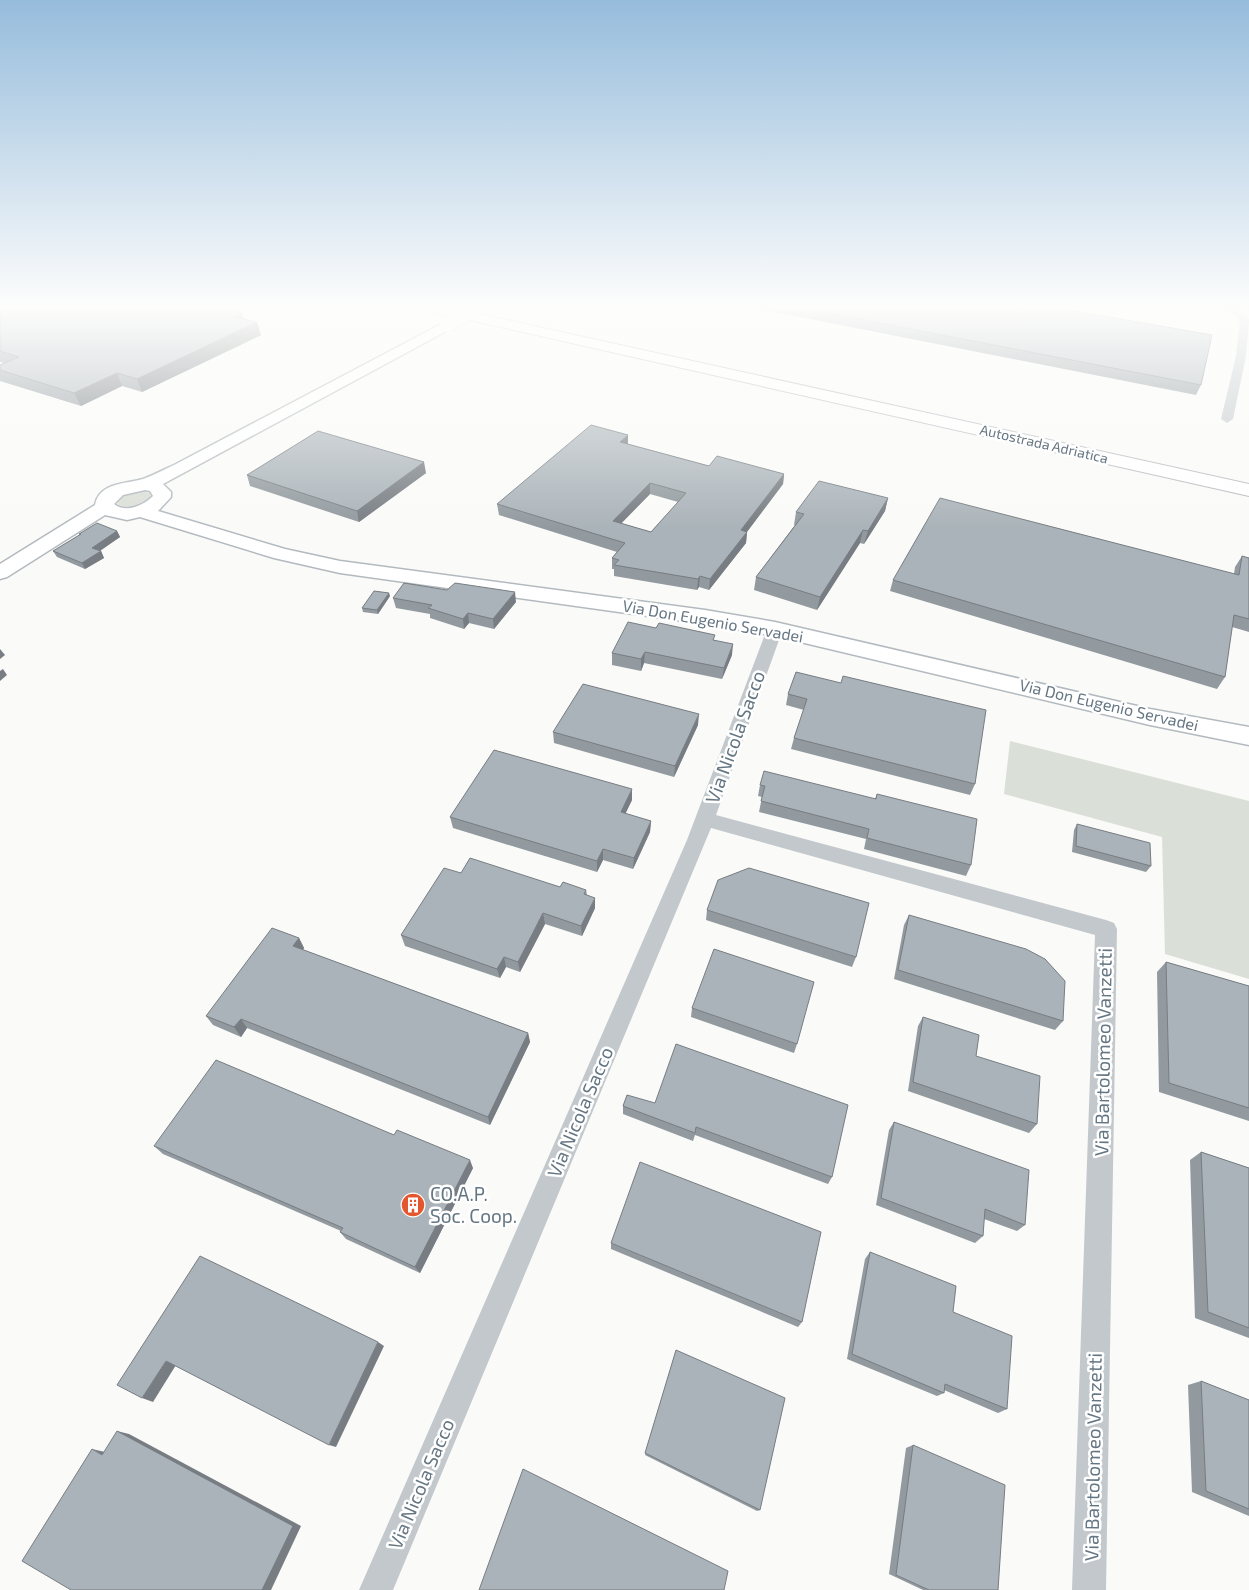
<svg xmlns="http://www.w3.org/2000/svg" width="1249" height="1590" font-family="'Exo 2',sans-serif">
<style>
.green{fill:#dadfd7}
.lines{fill:none;stroke-linecap:round;stroke-linejoin:round}
.secondary-casing{stroke:#b3babf;stroke-width:3}
.highway-casing{stroke:#b4b9bd;stroke-width:2}
.street{fill:#c3c8cc;fill-rule:evenodd}
.secondary{fill:#fff;fill-rule:evenodd}
.highway{fill:#fff;fill-rule:evenodd}
.secondary-bridge-casing{stroke:#b3babf;stroke-width:16;stroke-linecap:butt}
.secondary-bridge{stroke:#fff;stroke-width:15}
.wall{fill:#929a9f;fill-rule:evenodd}
.shaded-wall{fill:#777d82}
.building{fill:#aab3b9;stroke:#777d82;fill-rule:evenodd}
.labels{text-anchor:middle;stroke-width:5;stroke-linejoin:round;paint-order:stroke}
.far-street-label{font-size:14px;fill:#657683;stroke:#fff}
.street-label{font-size:16px;fill:#657683;stroke:#fff}
.near-street-label{font-size:19px;fill:#657683;stroke:#fff}
.near-poi-label{font-size:19px;fill:#657683;stroke:#fff;text-anchor:start}
</style>
<rect width="100%" height="100%" fill="#fafaf8"/>
<!-- green -->
<g class="green">
<path d="M139,490L150,493L151,497C143,507 130,509 119,505L117,502L123,494Z"/>
<path d="M1010,741L1249,801V979L1165,954L1162,837L1004,794Z"/>
</g>
<g class="lines">
<!-- secondary casing -->
<g class="secondary-casing">
<path id="secondary" d="M447,321L454,325L452,328L163,484L171,492V497L158,511L285,549L340,561L705,610L775,622L1150,709L1249,727V745L1150,725L775,636L705,624L340,573L274,558L140,517L127,520L105,515L7,577L0,579V564L95,505C99,482 127,484 143,479C154,475 165,469 176,464ZM145,490L150,491L153,496C143,506 126,513 114,504L123,495Z"/>
</g>
<!-- highway casing -->
<g class="highway-casing">
<path id="highway" d="M422,307H448L1249,484V496L429,311Z"/>
</g>
<!-- street -->
<g class="street">
<path d="M1218,307C1232,307 1240,309 1249,320L1246,356L1233,419L1227,423L1221,419L1236,356L1240,321L1235,315Z"/>
<path d="M775,624L783,629L716,815L1106,920L1114,923L1117,929L1106,1590H1072L1095,935L711,828L393,1590H359L687,840L767,629Z"/>
</g>
<!-- secondary -->
<use href="#secondary" class="secondary"/>
<!-- highway -->
<use href="#highway" class="highway"/>
<!-- secondary-bridge casing -->
<g class="secondary-bridge-casing">
<path id="secondary-bridge" d="M447,325L478,307"/>
</g>
<!-- secondary-bridge -->
<use href="#secondary-bridge" class="secondary-bridge"/>
</g>
<!-- wall -->
<g class="wall">
<path d="M0,307L242,313L243,319L261,335L142,392L122,386L81,406L0,381V365L4,363L0,362Z"/>
<path d="M749,307H1052L1201,385L1196,395Z"/>
<path d="M628,444L709,466L784,474L783,484L747,532L746,543L709,590L699,587L697,590L614,576V569H612V558L617,552L499,515L497,504ZM650,494L678,502L651,532L621,523Z"/>
<path d="M426,473L359,522L250,486L247,475Z"/>
<path d="M888,498L885,511L864,544L860,543L817,610L754,590L756,577L795,525H794L796,512Z"/>
<path d="M117,531L120,537L100,551H101L104,558L85,569L57,557L53,551L80,535L79,534Z"/>
<path d="M1242,556L1249,558V632L1232,627L1225,677L1217,689L890,591L893,580L1234,574L1235,567Z"/>
<path d="M390,596L378,614L363,612L362,608Z"/>
<path d="M393,598L516,602L494,629L469,623L464,629L430,618V614L396,608Z"/>
<path d="M715,640L732,655L722,679L644,663L641,671L612,665V653Z"/>
<path d="M796,672L975,784L970,795L791,749L794,738L804,710L786,705L788,694Z"/>
<path d="M698,725L674,777L554,743L553,732Z"/>
<path d="M760,785L875,799L877,794L971,865L966,876L864,849L866,839L759,812L762,797L758,796Z"/>
<path d="M632,800L625,814L651,821L650,832L633,869L603,860L597,872L453,828L450,817Z"/>
<path d="M1077,824L1151,866L1146,872L1072,852L1074,830Z"/>
<path d="M461,873L560,887L586,890L587,895L595,908L582,936L545,924L520,972L506,967L500,978L405,946L401,935Z"/>
<path d="M707,910L856,957L852,967L706,920Z"/>
<path d="M909,915L1063,1021L1055,1030L894,979L904,925Z"/>
<path d="M299,938L304,948L303,950L528,1033L530,1042L490,1125L247,1028L241,1037L213,1025L206,1016Z"/>
<path d="M1166,962L1249,986V1121L1159,1092L1157,972Z"/>
<path d="M692,1008L797,1044L794,1053L691,1017Z"/>
<path d="M923,1017L1037,1124L1029,1133L908,1091L918,1026Z"/>
<path d="M627,1095L832,1177L828,1184L695,1135L693,1141L623,1114V1106Z"/>
<path d="M894,1122L1025,1225L1017,1231L984,1219L983,1236L975,1243L876,1205L889,1130Z"/>
<path d="M394,1135L473,1168L420,1273L346,1239L340,1232L341,1231L163,1154L154,1146Z"/>
<path d="M1201,1152L1249,1168V1338L1195,1318L1190,1160Z"/>
<path d="M611,1243L802,1322L798,1327L611,1249Z"/>
<path d="M870,1252L953,1312L1007,1409L998,1413L944,1390V1393L937,1396L847,1359L865,1259Z"/>
<path d="M676,1350L760,1510L757,1511L645,1455Z"/>
<path d="M1201,1381L1249,1400V1516L1192,1492L1188,1385Z"/>
<path d="M913,1445L998,1590H923L889,1574L906,1448Z"/>
</g>
<!-- shaded-wall -->
<g class="shaded-wall">
<path d="M242,313L245,326L234,317Z"/>
<path d="M257,322L261,335L142,392L137,379Z"/>
<path d="M117,373L122,386L81,406L74,393Z"/>
<path d="M628,435V445L620,442Z"/>
<path d="M424,462L426,473L359,522L357,511Z"/>
<path d="M784,474L783,484L740,541L741,530Z"/>
<path d="M650,483V494L613,532V521Z"/>
<path d="M888,498L885,511L864,544L868,531Z"/>
<path d="M863,530L860,543L817,610L820,597Z"/>
<path d="M117,531L120,537L95,554L92,548Z"/>
<path d="M747,532L746,543L709,590L710,579Z"/>
<path d="M101,551L104,558L85,569L82,563Z"/>
<path d="M700,576L699,587L697,590L698,579Z"/>
<path d="M515,592L516,602L494,629L493,619Z"/>
<path d="M389,593L390,596L378,614L377,610Z"/>
<path d="M468,613L469,623L464,629L463,619Z"/>
<path d="M733,644L732,655L722,679L724,668Z"/>
<path d="M0,649L5,655L0,659Z"/>
<path d="M645,652L644,663L641,671V659Z"/>
<path d="M3,669L7,675L0,681V671Z"/>
<path d="M699,714L698,725L674,777L675,766Z"/>
<path d="M632,789V800L621,823V812Z"/>
<path d="M651,821L650,832L633,869L634,858Z"/>
<path d="M603,849V860L597,872V861Z"/>
<path d="M595,898V908L582,936L581,926Z"/>
<path d="M543,913L545,924L520,972L518,962Z"/>
<path d="M299,938L304,948L299,956L293,946Z"/>
<path d="M504,957L506,967L500,978L497,969Z"/>
<path d="M241,1019L247,1028L241,1037L234,1027Z"/>
<path d="M528,1033L530,1042L490,1125L488,1117Z"/>
<path d="M470,1160L473,1168L420,1273L415,1267Z"/>
<path d="M378,1342L384,1346L336,1447L329,1445Z"/>
<path d="M166,1361L176,1365L153,1402L142,1398Z"/>
<path d="M117,1431L129,1434L301,1526L271,1590H262Z"/>
<path d="M92,1449L105,1452L102,1455Z"/>
</g>
<!-- building -->
<g class="building">
<path d="M0,307H216L242,313L234,317L257,322L137,379L117,373L74,393L0,370V365L19,357L0,351Z"/>
<path d="M797,307H1052L1212,335L1201,385Z"/>
<path d="M591,425L628,435L620,442L709,466L717,456L784,474L741,530L747,532L710,579L700,576L698,579L614,565L619,560L612,558L625,543L497,504ZM650,483L686,493L651,532L613,521Z"/>
<path d="M318,431L424,462L357,511L247,475Z"/>
<path d="M819,481L888,498L868,531L863,530L820,597L756,577L804,514L796,512Z"/>
<path d="M940,498L1239,575L1242,556L1249,558V619L1234,615L1225,677L893,580Z"/>
<path d="M97,523L117,531L92,548L101,551L82,563L53,551L81,534H79Z"/>
<path d="M404,583L447,590L455,583L515,592L493,619L468,613L463,619L428,608L432,605L393,598Z"/>
<path d="M374,591L389,593L377,610L362,608Z"/>
<path d="M628,622L656,628L659,623L715,635L713,640L733,644L724,668L645,652L641,659L612,653Z"/>
<path d="M796,672L841,683L843,676L986,710L975,784L794,738L807,699L788,694Z"/>
<path d="M583,684L699,714L675,766L553,732Z"/>
<path d="M494,750L632,789L621,812L651,821L634,858L603,849L597,861L450,817Z"/>
<path d="M764,771L876,799L877,794L977,819L971,865L867,838L869,829L761,801L765,786L760,785Z"/>
<path d="M1077,824L1150,843L1151,866L1076,846Z"/>
<path d="M470,858L560,887L563,882L586,890L584,894L595,898L581,926L543,913L518,962L504,957L497,969L401,935L444,868L461,873Z"/>
<path d="M749,868L869,903L856,957L707,910L718,880Z"/>
<path d="M909,915L1026,949L1045,959L1065,981L1063,1021L898,970Z"/>
<path d="M272,928L299,938L293,946L528,1033L488,1117L241,1019L234,1027L206,1016Z"/>
<path d="M714,949L814,982L797,1044L692,1008Z"/>
<path d="M1166,962L1249,986V1108L1169,1083Z"/>
<path d="M923,1017L979,1035L976,1056L1040,1076L1037,1124L913,1082Z"/>
<path d="M676,1044L848,1105L832,1177L696,1127L695,1133L623,1106L627,1095L655,1103Z"/>
<path d="M216,1060L394,1135L397,1130L470,1160L415,1267L340,1232L343,1228L154,1146Z"/>
<path d="M894,1122L1029,1170L1025,1225L985,1209L983,1236L881,1198Z"/>
<path d="M1201,1152L1249,1168V1328L1208,1312Z"/>
<path d="M640,1162L821,1232L802,1322L611,1243Z"/>
<path d="M870,1252L956,1286L953,1312L1012,1336L1007,1409L945,1384L944,1393L852,1354Z"/>
<path d="M200,1256L378,1342L329,1445L166,1361L142,1398L117,1385Z"/>
<path d="M676,1350L785,1398L760,1510L645,1453Z"/>
<path d="M1201,1381L1249,1400V1509L1206,1491Z"/>
<path d="M117,1431L293,1526L262,1590H71L22,1561L92,1449L102,1455Z"/>
<path d="M913,1445L1005,1485L998,1590H929L896,1575Z"/>
<path d="M523,1469L728,1571L724,1590H479Z"/>
</g>
<!-- sky -->
<linearGradient id="sky" x2="0" y2="1"><stop stop-color="#96bcdc"/><stop offset="0.58" stop-color="#fdfdfc"/><stop offset="1" stop-color="#fdfdfc" stop-opacity="0"/></linearGradient>
<rect width="1249" height="529" fill="url(#sky)"/>
<!-- icons -->
<defs>
<g id="building-disc" transform="scale(1.25)"><circle r="9.5" fill="#e4572e" stroke="#fff"/><path d="M-4-6H4V6H1V3H-1V6H-4ZM-2.5-4.3h1.7v1.8h-1.7ZM.8-4.3h1.7v1.8H.8ZM-2.5-1h1.7V.8h-1.7ZM.8-1h1.7V.8H.8Z" fill="#fff"/></g>
</defs>
<g fill-rule="evenodd">
<use href="#building-disc" x="413" y="1205"/>
</g>
<g class="labels">
<!-- far-street labels -->
<g class="far-street-label">
<text transform="translate(1044 444) rotate(13)" y="5">Autostrada Adriatica</text>
</g>
<!-- street labels -->
<g class="street-label">
<text transform="translate(713 621) rotate(10)" y="6">Via Don Eugenio Servadei</text>
<text transform="translate(1109 705) rotate(13)" y="6">Via Don Eugenio Servadei</text>
</g>
<!-- near-street labels -->
<g class="near-street-label">
<text transform="translate(735 737) rotate(-70)" y="7">Via Nicola Sacco</text>
<text transform="translate(1103 1052) rotate(-89)" y="7">Via Bartolomeo Vanzetti</text>
<text transform="translate(580 1112) rotate(-67)" y="7">Via Nicola Sacco</text>
<text transform="translate(1093 1457) rotate(-89)" y="7">Via Bartolomeo Vanzetti</text>
<text transform="translate(421 1484) rotate(-67)" y="7">Via Nicola Sacco</text>
</g>
<!-- near-poi labels -->
<g class="near-poi-label">
<text x="430" y="1201">CO.A.P.<tspan x="430" dy="22">Soc. Coop.</tspan></text>
</g>
</g>
</svg>
